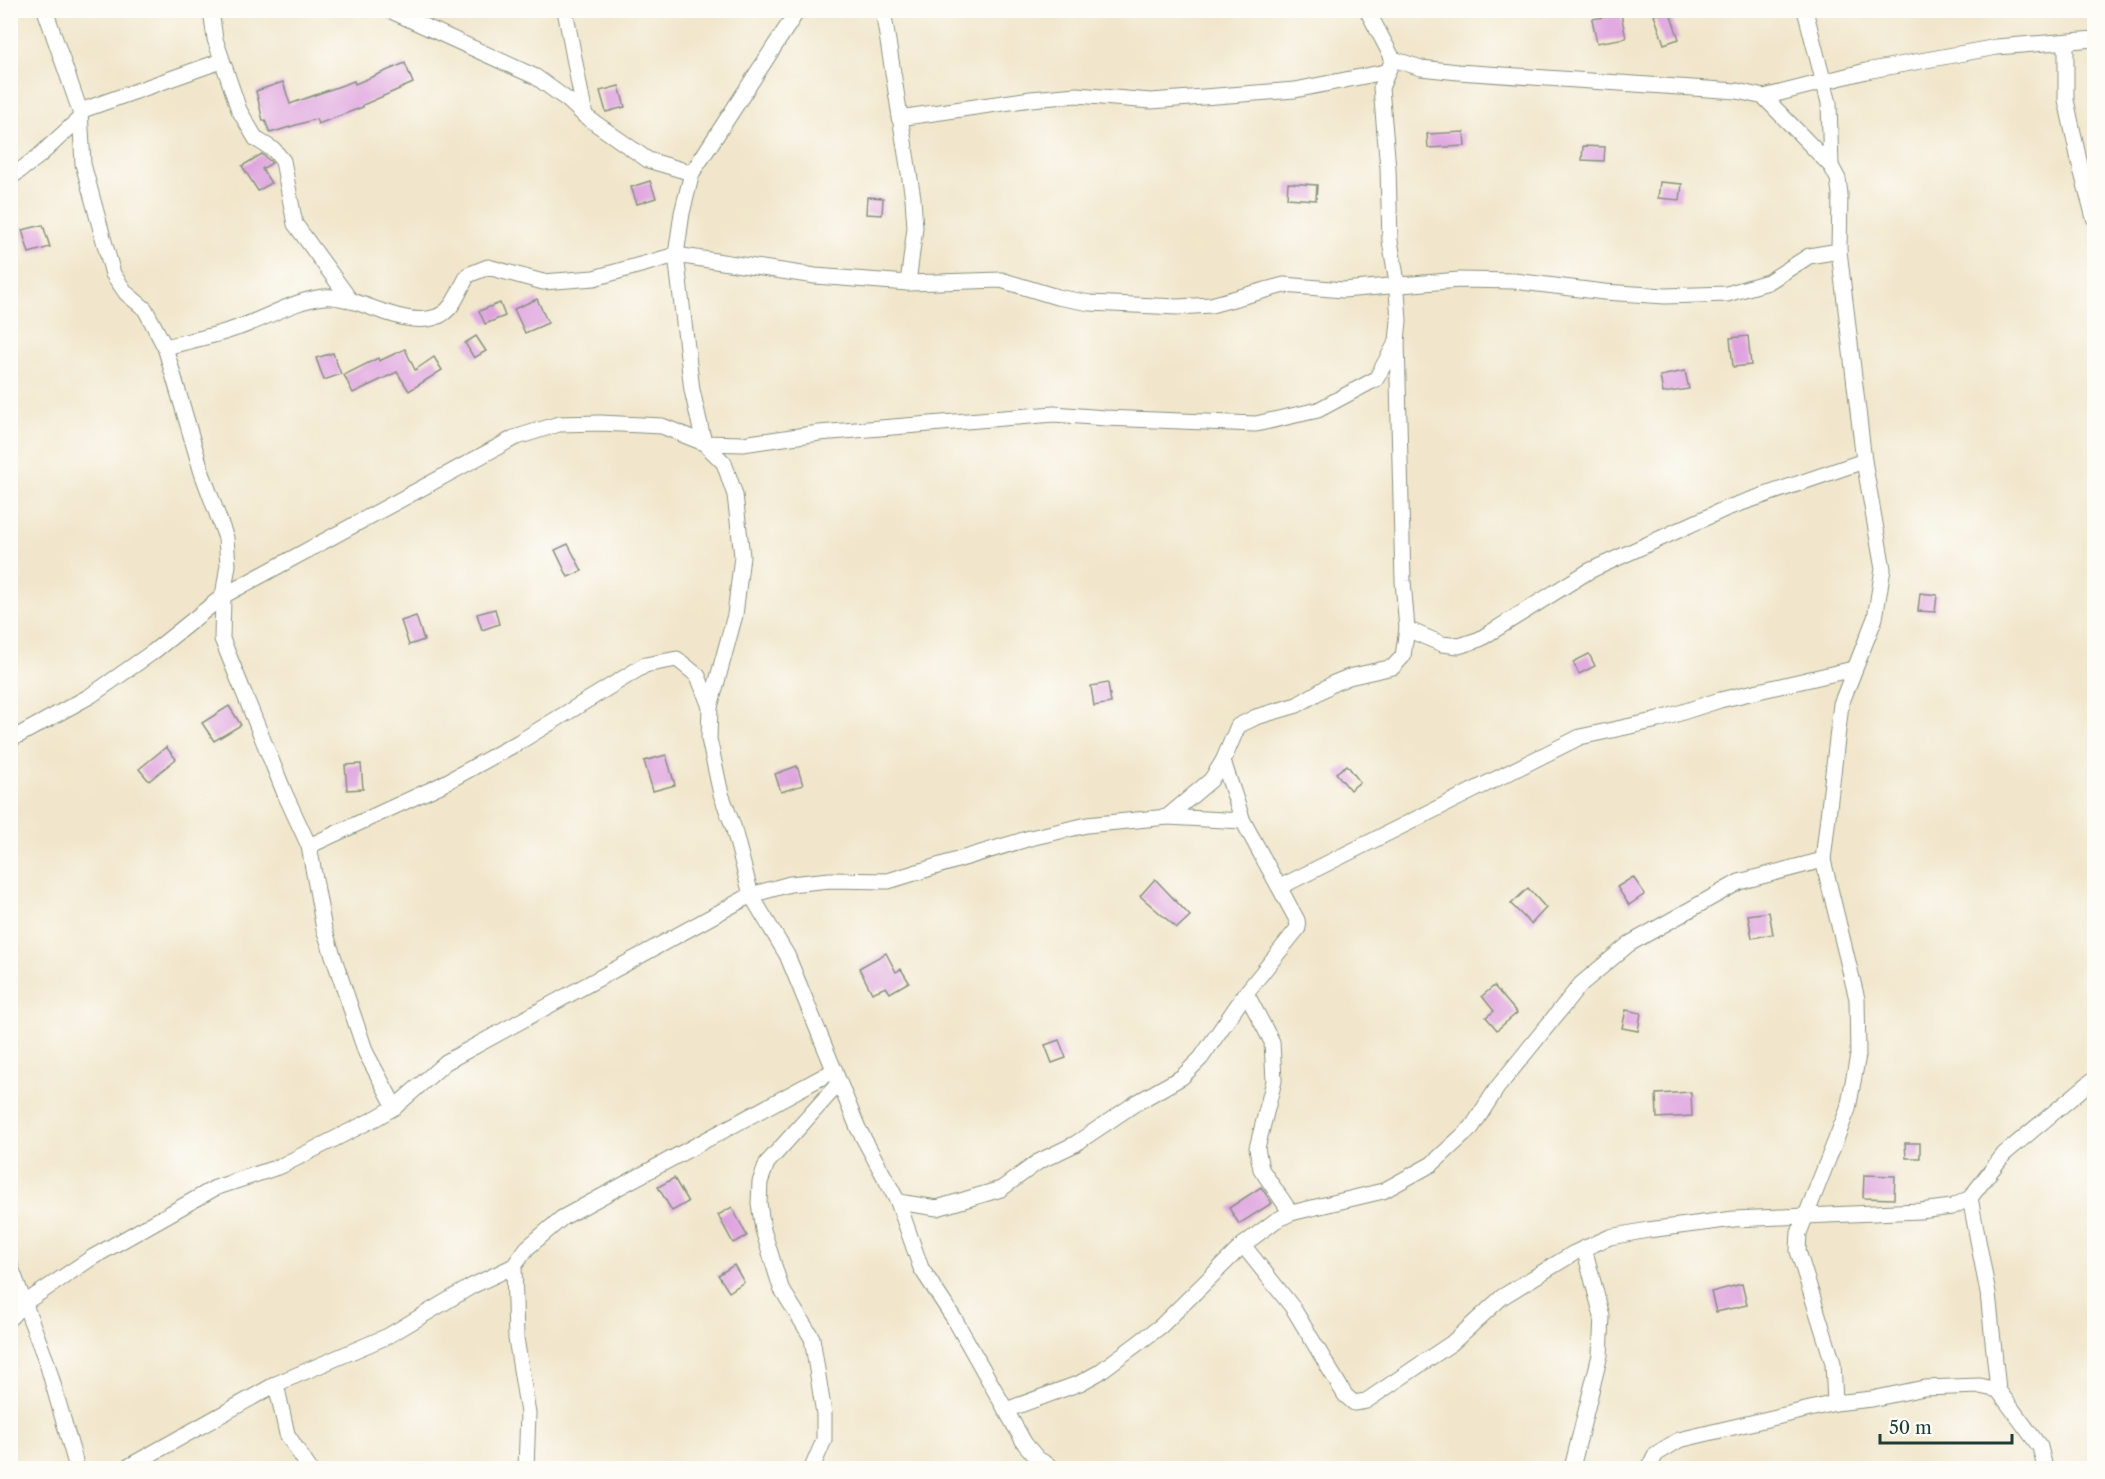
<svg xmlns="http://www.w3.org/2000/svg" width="2105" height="1479" font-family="'Libre Caslon Text',serif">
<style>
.building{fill:#dfa4df}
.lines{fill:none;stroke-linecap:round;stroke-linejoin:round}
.minor-casing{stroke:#889280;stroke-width:17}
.minor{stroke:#fff;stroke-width:15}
</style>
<rect width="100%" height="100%" fill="#fdfcf7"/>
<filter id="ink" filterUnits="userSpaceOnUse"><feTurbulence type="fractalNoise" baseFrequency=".0167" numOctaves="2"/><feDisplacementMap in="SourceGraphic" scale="12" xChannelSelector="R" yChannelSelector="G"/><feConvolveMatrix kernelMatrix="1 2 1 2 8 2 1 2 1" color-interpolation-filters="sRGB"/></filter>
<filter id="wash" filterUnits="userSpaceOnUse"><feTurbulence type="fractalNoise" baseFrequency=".008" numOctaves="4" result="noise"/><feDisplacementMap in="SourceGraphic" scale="24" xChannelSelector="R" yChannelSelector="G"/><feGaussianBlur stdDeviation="1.35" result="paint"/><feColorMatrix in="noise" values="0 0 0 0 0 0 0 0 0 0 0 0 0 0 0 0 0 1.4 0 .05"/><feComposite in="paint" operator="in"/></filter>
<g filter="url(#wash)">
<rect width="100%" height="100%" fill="#f1e6cb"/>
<g id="blocks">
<!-- building -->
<g class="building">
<path d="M1669,10L1679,39L1664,44L1654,15Z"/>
<path d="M1621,14L1626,38L1597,43L1592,19Z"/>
<path d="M405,63L413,83L363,105V107L318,124L316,119L270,133L265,120L263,121L256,91L283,82L290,104L354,81L355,84Z"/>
<path d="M619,86L625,107L606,112L600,91Z"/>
<path d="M1464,132L1465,146L1428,148L1427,134Z"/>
<path d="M1583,146L1605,147L1604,161L1582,160Z"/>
<path d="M262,154L272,163L262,169L271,183L258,191L242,166Z"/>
<path d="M650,181L656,198L637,204L631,187Z"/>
<path d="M1660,182L1682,184L1680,200L1658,198Z"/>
<path d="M1288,183L1317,185L1316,200L1287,198Z"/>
<path d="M867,197L883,198L882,215L866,214Z"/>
<path d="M43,225L50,247L29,253L22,230Z"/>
<path d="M537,299L548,323L525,333L514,309Z"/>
<path d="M500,303L505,316L485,324L479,311Z"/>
<path d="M476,336L486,351L474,358L465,343Z"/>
<path d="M1748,336L1751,365L1733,367L1730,338Z"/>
<path d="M405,349L415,370L434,357L442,370L409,391L397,372L353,393L344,375L378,358L379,361Z"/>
<path d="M333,353L341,374L324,380L316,358Z"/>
<path d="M1685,371L1689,389L1663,393L1660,376Z"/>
<path d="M568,544L582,571L568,577L555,550Z"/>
<path d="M1920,593L1937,595L1935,612L1918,611Z"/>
<path d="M495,609L499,624L482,630L477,614Z"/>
<path d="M416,616L424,640L409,645L401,621Z"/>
<path d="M1589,654L1595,666L1579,674L1573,662Z"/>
<path d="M1108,683L1111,703L1094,706L1091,686Z"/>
<path d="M229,706L241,725L214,741L202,723Z"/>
<path d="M166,747L176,759L149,781L139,769Z"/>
<path d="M666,755L675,785L653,791L644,761Z"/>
<path d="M361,764L363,789L347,790L345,765Z"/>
<path d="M1347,765L1360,782L1350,790L1336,773Z"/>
<path d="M797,766L803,785L781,792L775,774Z"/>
<path d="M1633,877L1645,894L1629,905L1617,887Z"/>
<path d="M1155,879L1190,916L1177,928L1140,896Z"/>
<path d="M1528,888L1546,908L1531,924L1511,904Z"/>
<path d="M1769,912L1773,934L1752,938L1748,915Z"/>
<path d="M886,953L896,972L901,969L909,982L890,993L886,987L872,993L859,968Z"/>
<path d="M1494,986L1517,1013L1497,1030L1486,1017L1494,1011L1482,996Z"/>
<path d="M1626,1010L1641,1013L1638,1031L1622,1028Z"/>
<path d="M1059,1040L1066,1058L1052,1063L1045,1045Z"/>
<path d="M1691,1092L1692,1116L1657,1118L1656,1094Z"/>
<path d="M1905,1143H1920V1158H1906Z"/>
<path d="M1864,1175L1895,1176L1894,1199L1863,1198Z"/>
<path d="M674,1178L688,1202L672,1211L658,1187Z"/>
<path d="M1261,1187L1272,1203L1239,1224L1229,1208Z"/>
<path d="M732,1207L747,1236L733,1243L718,1215Z"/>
<path d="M734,1265L744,1282L729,1292L718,1275Z"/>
<path d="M1742,1284L1747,1305L1716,1312L1711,1292Z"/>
</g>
</g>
</g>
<g filter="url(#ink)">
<use href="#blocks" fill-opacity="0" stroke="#889280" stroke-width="1.5"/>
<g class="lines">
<!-- minor casing -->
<g class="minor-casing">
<g id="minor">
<path d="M45,10L80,111L83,164L113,274L126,293L145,309L165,347C189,341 214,336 237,328C265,319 294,300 324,297C356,294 402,329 436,317C454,311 459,290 468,275L488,267L543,282L594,278L676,255L815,276L908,283L1001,280L1057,297L1090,303L1178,307L1211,305L1284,285L1343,290L1459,280L1514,281L1604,292L1665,296L1727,294L1768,282L1809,256L1839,251"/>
<path d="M211,10L215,39L239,110L256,139L274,150L283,161L295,224L351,301"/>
<path d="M389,10L536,77L569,101L585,116L648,160L692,173"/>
<path d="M565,10L585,116"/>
<path d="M798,10L692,173L682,213L676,255L692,390L704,443L724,463L735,495L742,556L735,615L710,707L709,739L721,794L733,826L751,895L787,955L858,1128L898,1202L921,1268L955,1320L1025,1444L1038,1459L1053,1468"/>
<path d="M883,10L913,198L915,228L908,283"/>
<path d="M1367,10L1393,59L1421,68L1458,72L1737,91L1764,97L1831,166L1838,179L1840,194L1839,251L1864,461L1883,569L1875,618L1841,704L1823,860L1857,999L1858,1055L1848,1109L1799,1233L1798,1251L1833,1363L1835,1403L1679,1440L1656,1454L1649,1468"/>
<path d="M1805,10L1829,103L1831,166"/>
<path d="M2066,42V100L2080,165L2094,218"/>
<path d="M1764,97L1866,71L1997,47L2094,39"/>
<path d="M80,111L221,61"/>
<path d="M899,118L1031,99L1077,95L1151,101L1295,90L1385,72"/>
<path d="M10,178L39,156L79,119"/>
<path d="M165,347L202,473L226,538L228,565L223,596L222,639L285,794L309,846L441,785L519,742L645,665L677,659L698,676L710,707"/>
<path d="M1407,629L1442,644L1459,646L1480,639L1589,571L1727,508L1864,461"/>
<path d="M10,740L90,696L153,652L223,596L514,438L559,424L600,423L662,426L704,443L743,444L819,433L1054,414L1105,418L1256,424L1318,410L1376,379L1397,341L1399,321L1396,276L1390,241L1388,168L1381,88L1393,59"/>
<path d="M1223,761L1243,821L1297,920L1298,928L1246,993L1272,1042L1274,1081L1257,1148L1261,1169L1291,1213"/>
<path d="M1167,817L1243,821"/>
<path d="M309,846L324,929L366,1053L395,1107"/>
<path d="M1280,887L1580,737L1658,720L1720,700L1853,669"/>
<path d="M1970,1198L1988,1293L1998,1390"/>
<path d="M898,1202L937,1208L1001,1189L1038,1162L1075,1144L1136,1103L1182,1077L1201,1058L1246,993"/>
<path d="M1243,1245L1293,1308L1345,1395L1354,1403L1366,1401L1452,1343L1502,1297L1574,1253L1610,1237L1648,1230L1734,1219L1920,1211L1952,1207L1970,1198L2004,1154L2094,1079"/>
<path d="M10,1265L47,1363L77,1468"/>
<path d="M10,1318L23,1304L93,1257L215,1188L281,1166L376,1118L395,1107L446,1062L751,895L790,884L830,880L888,881L1030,838L1087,825L1167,817L1211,780L1223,761L1238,726L1256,717L1297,705L1334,683L1349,677L1393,667L1403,656L1407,629L1403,581L1397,341"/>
<path d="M276,1384L287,1434L309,1468"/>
<path d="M1835,1403L1872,1399L1924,1388L1980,1386L1998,1390L2040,1447L2045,1468"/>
<path d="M1006,1410L1080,1383L1098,1373L1161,1326L1243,1245L1275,1221L1291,1213L1383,1191L1432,1164L1472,1127L1497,1088L1581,984L1629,944L1739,882L1823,860"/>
<path d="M126,1468L276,1384L388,1336L472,1286L514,1266"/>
<path d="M526,1468L528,1413L516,1338L514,1266L527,1248L562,1218L835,1070"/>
<path d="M812,1468L824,1440V1414L812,1338L781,1288L763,1230L759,1203L760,1182L767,1163L839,1083"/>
<path d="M1572,1468L1600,1355L1602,1316L1584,1248"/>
</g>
</g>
<!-- minor -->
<use href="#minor" class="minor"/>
</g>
</g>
<!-- margin -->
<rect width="2105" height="1479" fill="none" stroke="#fdfcf7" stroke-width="36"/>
<!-- scale -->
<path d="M1880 1434v9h132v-9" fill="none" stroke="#1f3d34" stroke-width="3"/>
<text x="1889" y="1434" font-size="18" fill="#1f3d34" stroke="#fdfcf7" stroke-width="4.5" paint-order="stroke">50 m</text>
</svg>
